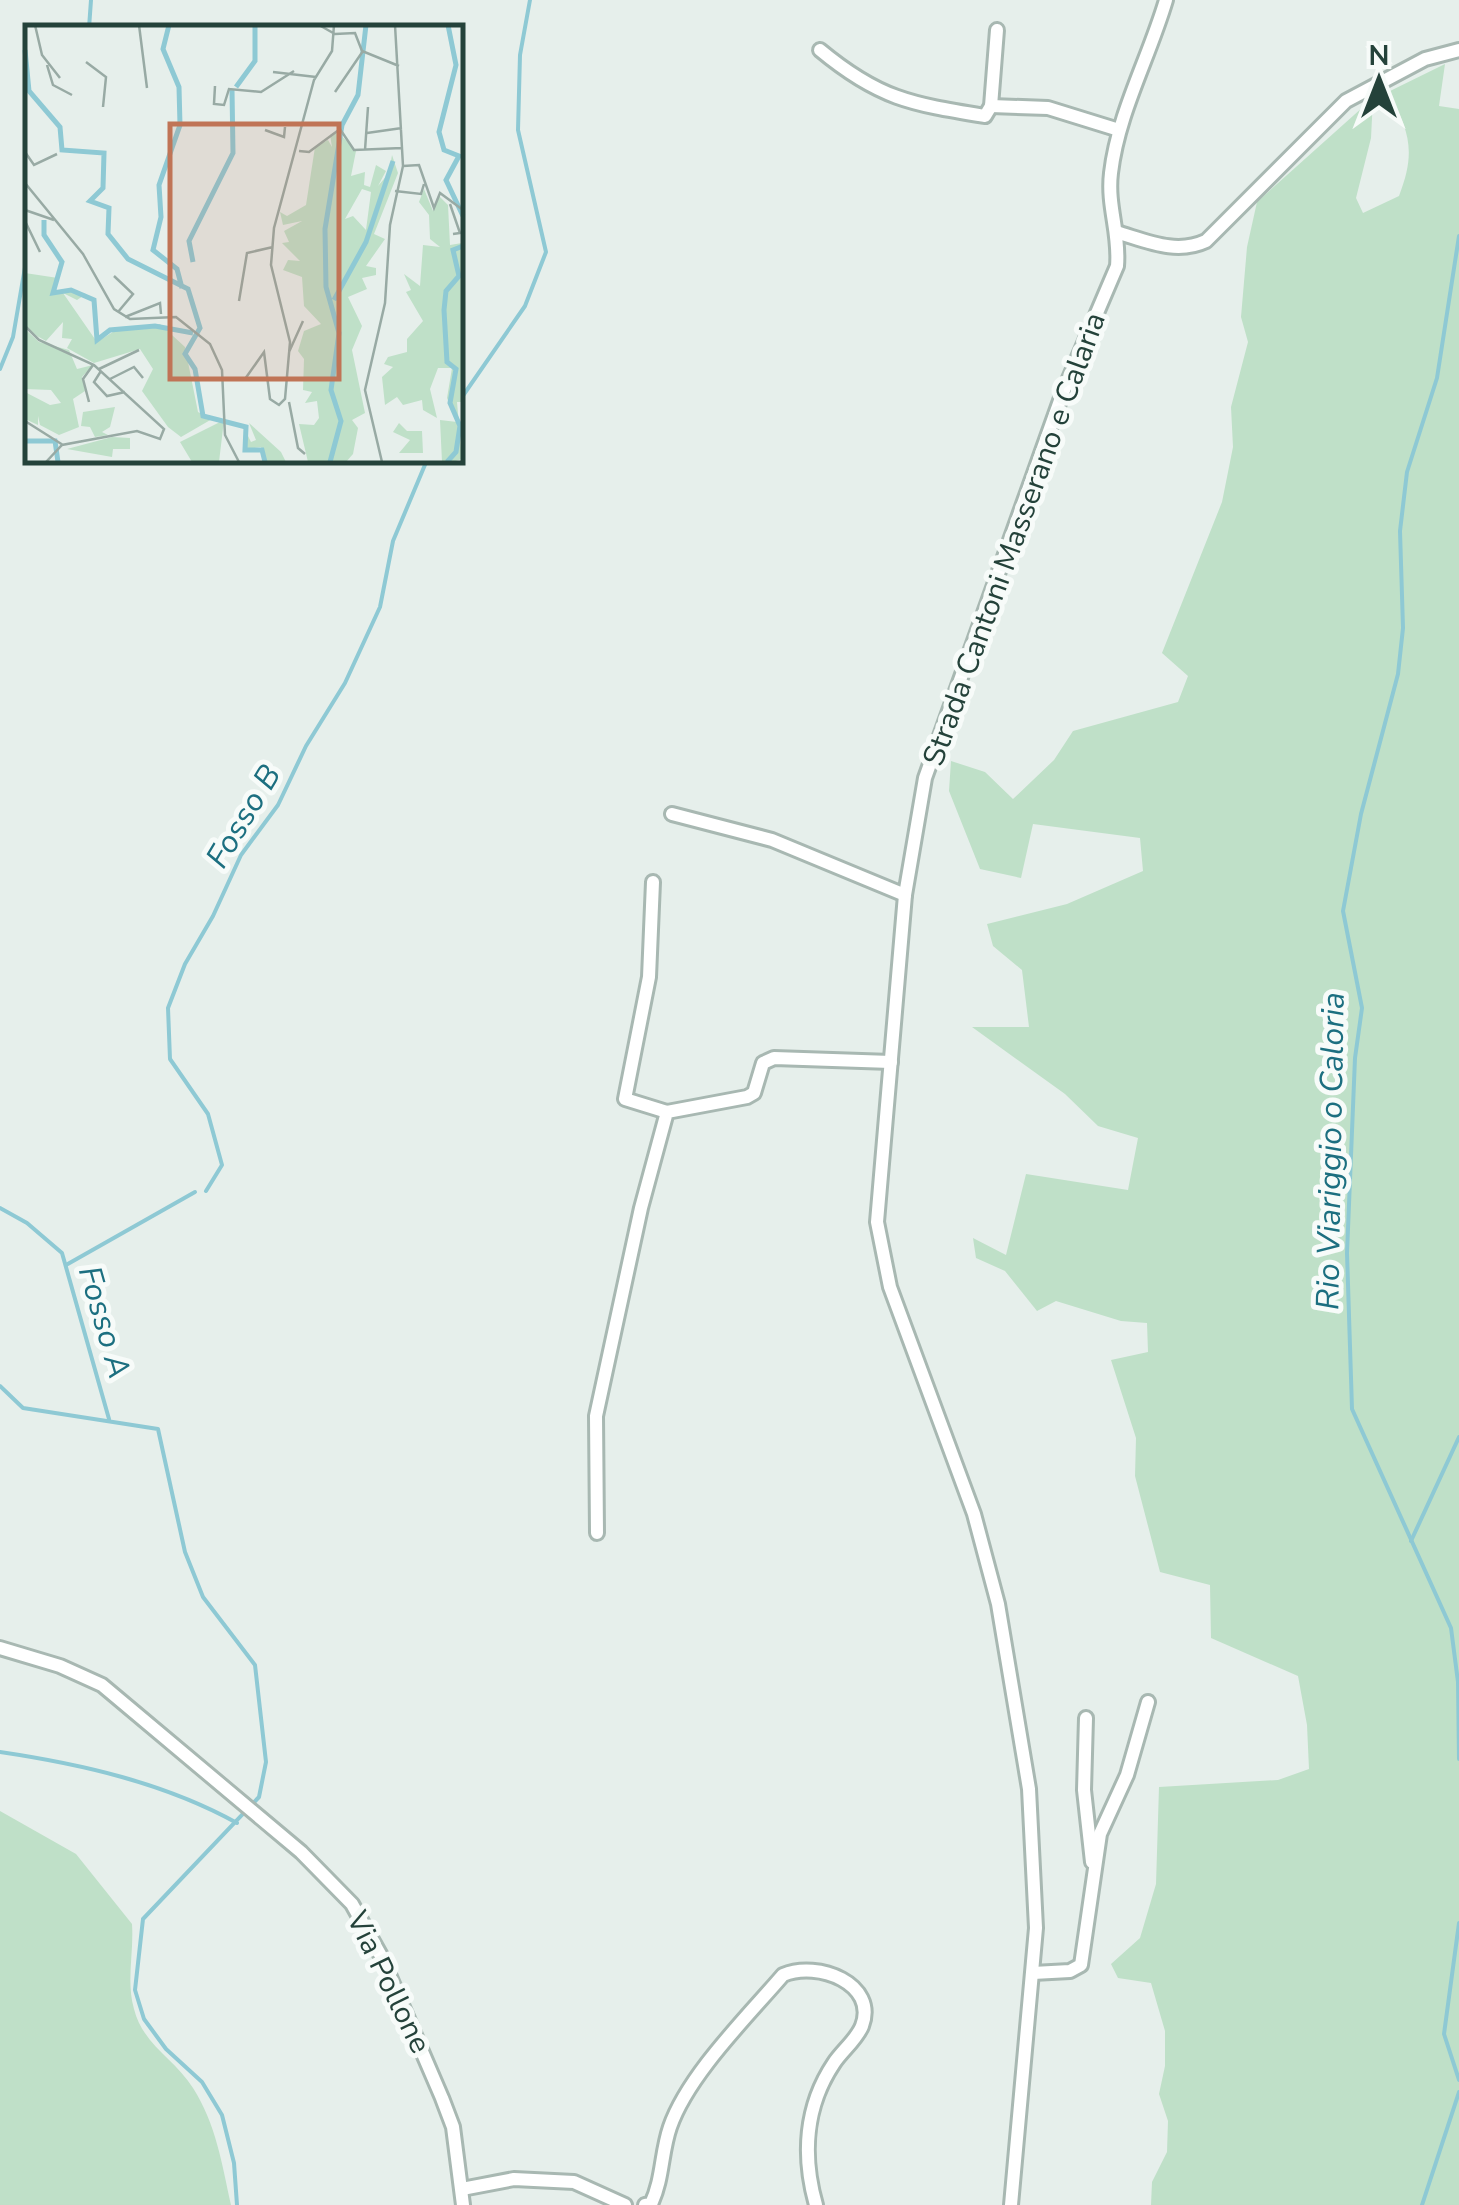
<svg xmlns="http://www.w3.org/2000/svg" width="1459" height="2205" font-family="'Nunito Sans',sans-serif">
<style>
.green{fill:#bfe0c8}
.lines{fill:none;stroke-linecap:round;stroke-linejoin:round}
.stream{stroke:#8ec9d4;stroke-width:4}
.minor-casing{stroke:#a8b8b2;stroke-width:18}
.minor{stroke:#fff;stroke-width:12}
.labels{text-anchor:middle;stroke-width:10;stroke-linejoin:round;paint-order:stroke}
.street-label{font-size:30px;fill:#24423a;stroke:#f7fbf9}
.water-label{font-size:32px;font-style:italic;fill:#1c6f80;stroke:#f7fbf9}
.inset-river{fill:none;stroke:#8ec9d4;stroke-width:5}
.inset-road{fill:none;stroke:#98aaa4;stroke-width:2.5}
.view{fill:#c07456;fill-opacity:0.15;stroke:#c07456;stroke-width:5}
.inset-edge{fill:none;stroke:#24423a;stroke-width:5}
</style>
<rect width="100%" height="100%" fill="#e6efeb"/>
<!-- green -->
<g class="green">
<path d="M1445,64L1439,106L1459,109V2205H1151L1152,2182L1167,2152L1168,2121L1159,2094L1165,2066V2031L1151,1983L1118,1978L1111,1964L1140,1938L1156,1884L1159,1787L1278,1780L1309,1769L1307,1725L1298,1676L1211,1638L1210,1585L1160,1572L1135,1476L1136,1438L1111,1360L1148,1352L1147,1323L1121,1321L1056,1301L1037,1311L1005,1271L976,1258L973,1238L1006,1255L1026,1174L1128,1190L1138,1138L1098,1126L1065,1094L972,1027H1029L1022,970L993,946L987,924L1067,904L1143,871L1140,838L1033,824L1021,878L980,869L949,791L951,761L985,772L1013,799L1054,760L1073,731L1178,702L1188,676L1162,653L1222,502L1233,447L1231,407L1248,342L1241,317L1247,247L1257,202L1373,98L1371,138L1356,198L1363,213L1399,196C1416,152 1410,132 1388,92Z"/>
<path d="M0,1811L76,1854L132,1924C134,1953 126,1981 134,2009C143,2045 175,2059 193,2088C216,2124 222,2164 231,2205H0Z"/>
</g>
<g class="lines">
<!-- stream -->
<g class="stream">
<path d="M89,28L91,0"/>
<path d="M1459,236L1437,378L1407,472L1400,531L1403,628L1398,674L1361,814L1343,911L1362,1008L1355,1058L1347,1253L1352,1409L1451,1628L1458,1682L1459,1759"/>
<path d="M0,369L13,337L28,250"/>
<path d="M460,400L525,306L546,252L518,130L520,55L530,0"/>
<path d="M206,1191L222,1165L208,1114L170,1059L168,1008L185,964L213,916L241,855L278,805L306,746L345,683L380,607L393,541L427,460"/>
<path d="M0,1208L27,1223L62,1253L109,1419"/>
<path d="M66,1265L195,1192"/>
<path d="M0,1386L23,1408L158,1429L185,1552L203,1597L255,1665L266,1762L259,1797L143,1919L135,1990L144,2019L166,2049L202,2082L222,2115L234,2163L237,2205"/>
<path d="M1411,1541L1459,1437"/>
<path d="M0,1752C81,1764 165,1783 237,1823"/>
<path d="M1459,1923L1444,2034L1459,2080"/>
<path d="M1422,2205L1459,2092"/>
</g>
<!-- minor casing -->
<g class="minor-casing">
<g id="minor">
<path d="M820,50C879,99 911,104 985,116L991,106L997,30"/>
<path d="M991,106L1048,108L1119,130"/>
<path d="M1116,232C1147,241 1176,255 1206,241L1346,101L1425,59L1459,50"/>
<path d="M672,814L772,840L905,895"/>
<path d="M653,882L649,977L625,1099L667,1112"/>
<path d="M597,1533L596,1416L641,1208L667,1112L747,1097L754,1093L763,1063L774,1058L891,1062"/>
<path d="M0,1648L60,1666L102,1685L301,1852L352,1904L381,1956L442,2098L453,2127L463,2205"/>
<path d="M1086,1718L1084,1790L1092,1862"/>
<path d="M1033,1973L1070,1971L1081,1965L1100,1834L1127,1775L1148,1702"/>
<path d="M462,2189L514,2179L574,2182L625,2205"/>
<path d="M645,2205L651,2204C663,2179 661,2153 670,2127C688,2075 747,2017 783,1975C818,1960 878,1984 862,2026C857,2039 842,2051 834,2063C805,2106 802,2156 816,2205"/>
<path d="M1011,2205L1036,1928L1029,1789L998,1604L974,1514L890,1287L877,1222L905,895L925,778L1062,395L1117,266C1120,233 1107,206 1111,173C1118,113 1149,58 1166,0"/>
</g>
</g>
<!-- minor -->
<use href="#minor" class="minor"/>
</g>
<g class="labels">
<!-- street labels -->
<g class="street-label">
<text transform="translate(1014 539) rotate(-70)" y="10">Strada Cantoni Masserano e Calaria</text>
<text transform="translate(389 1982) rotate(64)" y="10">Via Pollone</text>
</g>
<!-- water labels -->
<g class="water-label">
<text transform="translate(243 816) rotate(-59)" y="11">Fosso B</text>
<text transform="translate(1330 1151) rotate(-89)" y="11">Rio Viariggio o Caloria</text>
<text transform="translate(105 1322) rotate(74)" y="11">Fosso A</text>
</g>
</g>
<!-- overview -->
<g transform="translate(25 25)">
<rect width="438" height="438" fill="#e6efeb"/>
<path d="M312,106L331,126L326,151L340,147L339,160L345,162L351,140L361,146L353,161L364,148L367,130L373,148L349,209L360,214L341,241L351,243V250L337,253L342,264L323,272L337,301L327,325L340,388L327,395L333,403L328,429L321,437H283L274,399L289,400L294,393L292,376L280,378L287,367L278,365L279,334L273,326L279,306L296,299L279,281L277,252L258,245L263,235L275,236L257,218L264,217L259,206L277,196L258,200L255,187L262,191L281,180L290,122L303,115L307,122L305,110ZM337,164L346,167L341,205L328,191L320,194ZM399,164L408,186L414,171L423,180L425,220L437,218V377H432L437,434L427,437H417L415,395L432,397L422,373L427,343H413L405,364L412,393L398,385L397,375L378,380L372,372L360,380L357,352L368,342L359,339L363,332L382,327V314L398,296L381,267L386,265L379,249L395,261L398,220L415,222L405,214L404,190L394,177ZM0,248L33,253L29,266L41,264L61,269L52,275L38,268L72,317L91,305L135,299L160,322L173,387L187,394L156,412L143,402L117,366L128,344L115,324L69,338L42,323L47,314L37,313L38,297L21,316L12,311L1,301ZM0,304L14,317L44,325L52,344L68,340L57,352L60,366L48,374L54,402L34,410L15,400L13,391V400L0,394V367L25,380L36,378L26,365L0,364ZM90,382L85,402L77,407L83,410L70,412L65,402L56,401L58,387ZM199,395L194,437H167L155,417ZM224,398L256,427L261,437H241L236,422L221,424V407L226,417L231,415ZM374,398L382,406H397L398,428H374L385,415L368,407ZM87,412L105,413V424H88L87,432L42,424Z" fill="#bfe0c8" fill-rule="evenodd"/>
<path class="inset-river" d="M144,0L138,24L154,62L155,100L134,160L136,192L128,225L152,244L157,263M423,0L431,40L414,107L419,125L434,131L421,155L438,191M0,25L4,66L35,102L37,125L79,128L78,163L65,176L84,183L83,209L103,234L163,264L175,303L160,329L170,344L178,391L221,402L220,425H237L240,437M211,62L230,36V0M19,195V210L37,237L28,268L46,265L69,275L72,315L85,305L130,301L168,308M168,237L164,216L208,128L207,65M309,275L341,217L368,136M0,416H30L33,437M305,437L316,396L306,365L314,308L301,262L300,204L317,100L333,70L341,0M422,437L431,427L435,401L425,378L431,344L422,337L419,285L421,266L434,251L428,225L438,221"/>
<path class="inset-road" d="M10,0L17,30L35,53M114,0L122,63M294,0L310,9L330,8L337,26L374,41M61,37L81,52L78,82M22,40L28,60L47,70M248,47L291,52M190,61L189,79L199,80L204,64L236,67L269,46M310,67L338,26M240,105L259,112L260,102M342,108L377,103M340,125L343,82M274,126L284,127L315,104L329,125L377,123M0,127L9,140L32,129M378,141L394,140L409,183L415,168L438,185M0,158L58,229L89,284L105,294L151,292L185,319L197,345L200,410L214,437M370,166L396,169L399,159M425,179L435,208L428,209M0,185L29,195M0,196L15,227M89,251L108,269L93,287M214,276L222,228L248,222M100,292L135,278L136,289M0,301L14,315L69,340L139,404L135,414L112,406L37,420L21,437M264,327L278,296M74,344L114,325M76,346L69,357L82,371L100,367M198,353L220,354L239,327L245,374L254,380L260,374L265,317L246,240L249,203L289,55L307,26L309,0M85,354L109,342L118,353M64,377L58,354L68,340M264,377L273,423L280,429M0,396L38,420M357,437L340,365L360,278L365,200L378,141L370,0"/>
<path class="view" d="M145,99H314V354H145Z"/>
<rect width="438" height="438" class="inset-edge"/>
</g>
<!-- north arrow -->
<g transform="translate(1379 80)" stroke="#f7fbf9" stroke-width="8" paint-order="stroke">
<path d="M0-8L18 38L0 25L-18 38Z" fill="#24423a"/>
<text y="-15" font-size="28" font-weight="bold" text-anchor="middle" fill="#24423a">N</text>
</g>
</svg>
